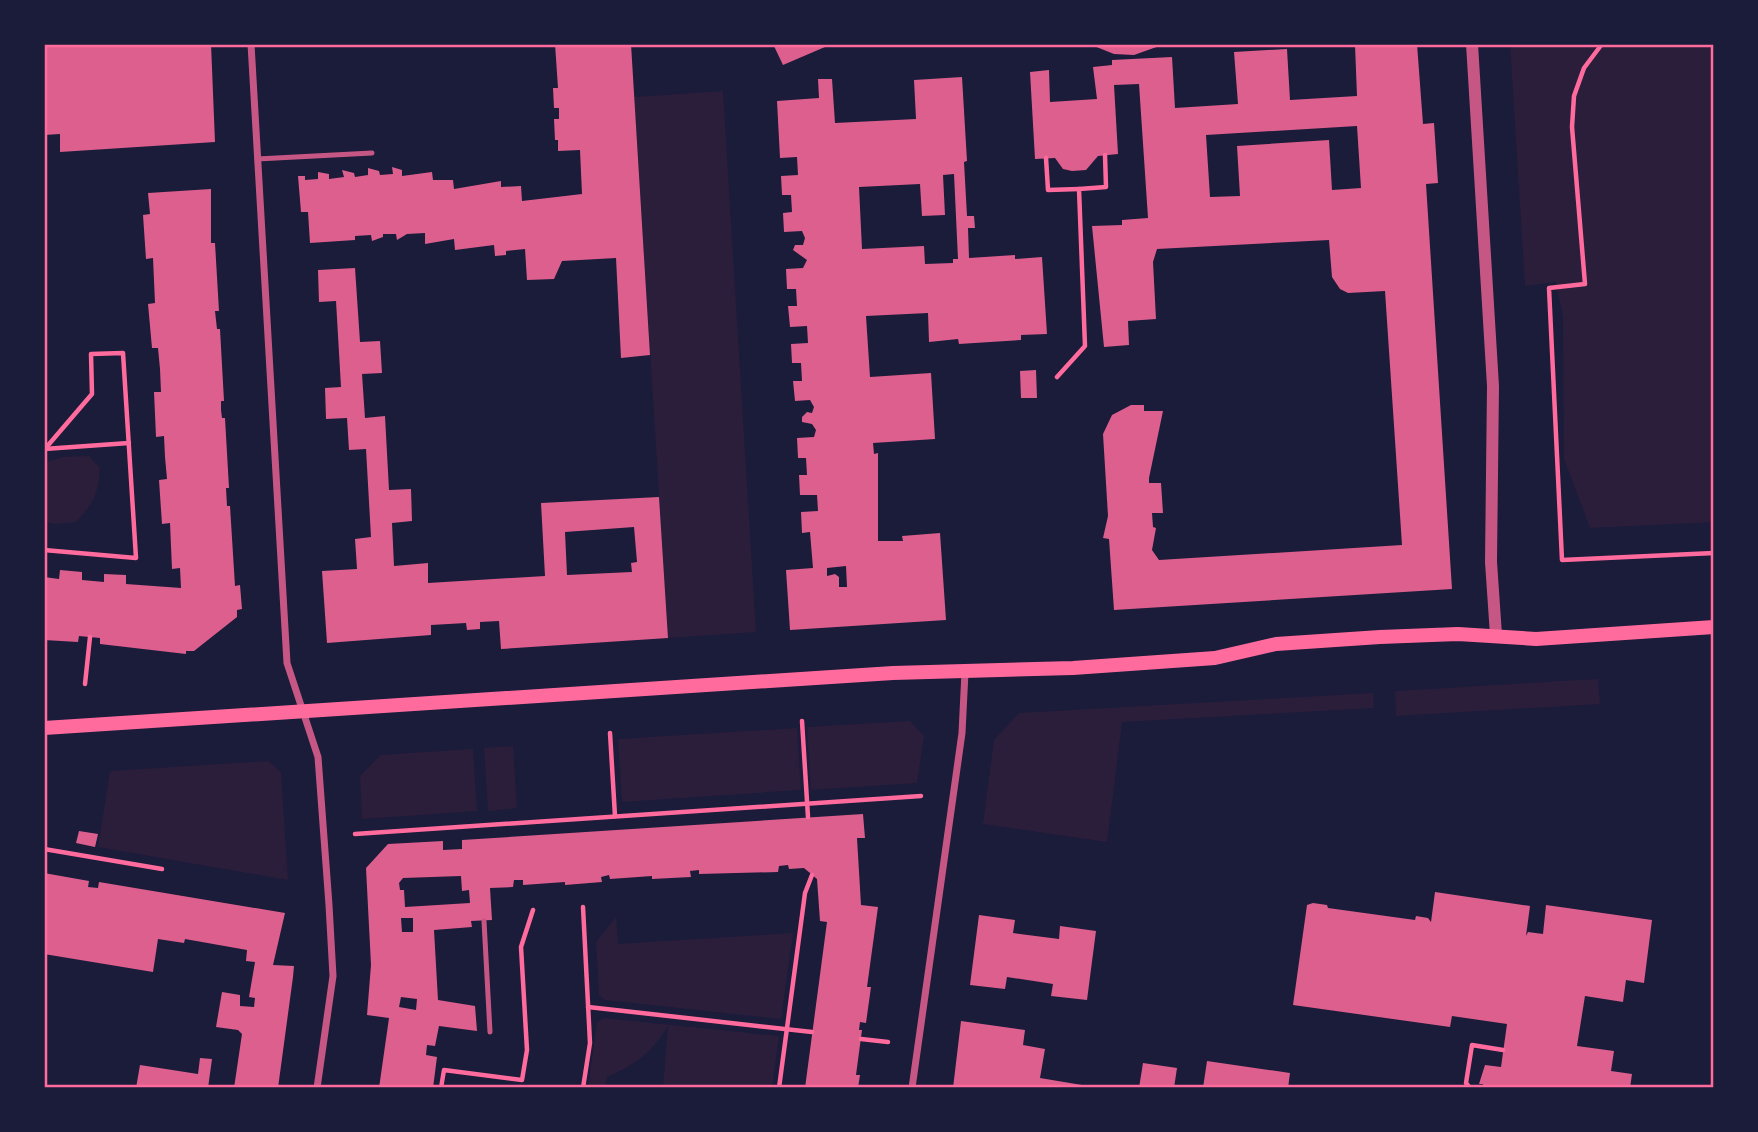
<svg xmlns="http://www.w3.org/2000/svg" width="1758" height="1132" font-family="Raleway,sans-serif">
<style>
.green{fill:#2a1e3b}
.building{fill:#dd5f8e;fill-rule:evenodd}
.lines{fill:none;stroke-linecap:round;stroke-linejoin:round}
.path{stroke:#ff6b9d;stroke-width:4.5}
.service{stroke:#c65784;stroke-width:5}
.minor{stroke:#c65784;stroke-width:7}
.tertiary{stroke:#c65784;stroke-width:12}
.secondary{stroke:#ff6b9d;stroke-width:14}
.neatline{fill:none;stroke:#ff6b9d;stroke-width:2.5}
</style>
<rect width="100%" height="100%" fill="#1b1b3a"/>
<!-- green -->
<g class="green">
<path d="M1510,44H1714V522L1590,528L1564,459L1563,317L1556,282L1525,286Z"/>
<path d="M723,91L756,632L668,638L634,97Z"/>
<path d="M89,456L100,468C98,494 94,503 76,522L54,524L44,521V463L63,457Z"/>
<path d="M1598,679L1600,704L1396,716L1395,691Z"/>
<path d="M1373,693L1374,708L1122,722L1107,842L983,824L994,740L1019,713Z"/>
<path d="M910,721L924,736L917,783L811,790L807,727Z"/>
<path d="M797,728L801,790L622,802L618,739Z"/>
<path d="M513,746L517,808L488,811L484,748Z"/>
<path d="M473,749L477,811L362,819L360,776L381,755Z"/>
<path d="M268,761L281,772L288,880L98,847L110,771Z"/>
<path d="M616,917L618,944L793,933L781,1019L605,1000L599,995L596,942Z"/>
<path d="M604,1018L779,1036L772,1088H663L668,1026C650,1054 638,1063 607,1077L605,1088H588L597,1022Z"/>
</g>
<!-- building -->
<g class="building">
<path d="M44,44H211L215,142L60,152V134L44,135Z"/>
<path d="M555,44H631L650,355L621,358L616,258L562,261L554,279L527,280L525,249L506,251V255L495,256L494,245L455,250L454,239L425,244V233L407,234L397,240L396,234H383V237L372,241L371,235L355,236V240L310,243L308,212H301L298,176H305V180L318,179V172L329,174V179L344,177L342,170L354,173L355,177L368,175V168L379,171L380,175L393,174L392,167L402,170V176L432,172L433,180H453L454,189L501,181V187L521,186L522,201L582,194L580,150L558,151V140H555L554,119H559V108H554L553,88H558Z"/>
<path d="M773,44H832L783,65Z"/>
<path d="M1089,44H1165L1134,55L1114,54Z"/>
<path d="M1417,44L1423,124L1434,123L1438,183L1426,184L1452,589L1114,610L1109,539L1103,538L1108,516L1103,434L1112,415L1131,405H1144V411H1163L1149,478V483H1161L1163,513H1152L1153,527L1156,528L1152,550L1159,560L1402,545L1385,291L1348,293L1340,289L1332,277L1329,240L1157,249L1153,262L1156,319L1128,321L1129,345L1104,347L1092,226L1122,225V220L1148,218L1139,84L1114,85L1118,154L1098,156L1086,170L1072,171L1063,169L1055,158L1035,159L1030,72L1049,70L1050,102L1097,99L1093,67L1112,65V60L1172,57L1175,108L1238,104L1234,52L1287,49L1290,100L1357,96L1355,45ZM1357,126L1361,188L1332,190L1329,140L1237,146L1240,196L1210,197L1206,135Z"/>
<path d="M962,77L967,161L964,162L967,216H974L975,228H968L969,258L1015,255V259L1042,257L1047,334L1021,335V340L959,344L958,339L929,342L928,313L866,316L870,377L931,373L935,439L873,443L874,454L878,453V541H903L902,536L940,533L946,620L790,630L786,570L813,568L810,532L802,533L801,512L818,511L817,495H800L799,475H807L806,458H798L797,438L814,437L816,430L812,424L802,422V417L807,412L812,413L814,407L810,400L795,401L793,381H802L801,363H792L791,344L808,343L807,326L790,327L788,306H797L796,289H787L786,269L803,268L807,260L793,250L795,245H803L805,238L802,231L784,232L783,213L792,212L791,195H782L781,176L798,175L797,157L780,158L777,101L819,98L818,79H832L835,123L916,119L914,80ZM954,174L958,259H953V263L925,264L924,246L862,249L859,187L920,184L922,216L945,215L943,175ZM846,566L847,587H839V577L835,574L827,576V568Z"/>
<path d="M211,189V243H215L219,311H215L217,329H220L224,401H221V410L222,418H225L229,488H226L227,506H230L235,586L240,585L242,609L237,610V617L194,651H186V654L100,644V638L79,636L78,642L44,640V577L59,579L60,570L82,572V580L104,582V574L126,575V584L181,588L180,568L172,569L170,523L162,524L159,480L167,479L165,457L164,436L156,437L154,392H161L160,369L158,348H152L148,304L155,303L153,258L146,259L143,215L150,214L148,193Z"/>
<path d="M355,268L360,342L380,341L382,373L362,374L365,418L385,416L389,490L411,489L412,521L392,523L394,566L428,563V583L545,576L541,503L659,497L668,638L501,649L499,621L480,622V629L467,630L466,623L431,625V635L327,643L322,571L357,569L355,539L371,537L366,449L349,450L347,418L326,419L325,388L341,387L336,301L319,302L318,270ZM634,527L637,562L631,563L632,572L567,575L565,532Z"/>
<path d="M1036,370L1037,398H1021L1020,371Z"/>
<path d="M863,814L865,838H857L861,905L878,907L867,987H871L866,1023L860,1022L859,1030H862L856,1075H860L858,1088H805L827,922L820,921L817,879L804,868L789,869L788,865L779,866L778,872L699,874V870L690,871L691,877L652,879V876L610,879L609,875L601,877L602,882L565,885V882L523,885V880H514L513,887L490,888L492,920L471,921L472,927L434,930L438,1000L475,1006L477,1031L439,1026L435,1046L427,1045L426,1055L437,1057L433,1088H379L389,1018L367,1015L371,965L366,868L388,844L443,841V850L462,849V840ZM461,876L462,891L469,890L470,903L405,907L404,890H400L399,883L403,878ZM401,918H413V932H402ZM401,997L417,999L416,1010L399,1007Z"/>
<path d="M79,831L98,834L95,847L76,843Z"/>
<path d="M44,873L89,881L88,887L98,888L99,882L285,913L273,965L294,966L293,977L278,1088H234L242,1034L238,1030L216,1027L222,992L240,995V1006L254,1007L255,998L249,997L255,962L246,961L247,950L185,939L184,943L158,939L153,972L44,954Z"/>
<path d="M1435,892L1530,906L1526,936L1528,932L1543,934L1546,905L1652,920L1644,983L1626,980L1623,1002L1585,996L1577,1046L1614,1051L1611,1071L1632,1074L1630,1088H1483V1084H1479L1485,1065L1501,1067L1507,1024L1452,1016L1450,1027L1293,1005L1307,905L1313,903L1327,905L1328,908L1415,920L1416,916L1428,918L1431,922Z"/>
<path d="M979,915L1015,920L1013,933L1059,939L1060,926L1096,931L1087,1000L1051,996L1053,984L1007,977L1005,989L970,985Z"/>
<path d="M961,1021L1025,1030L1023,1045L1045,1049L1040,1078L1100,1088H953Z"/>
<path d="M200,1058L212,1059L208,1088H136L140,1065L198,1074Z"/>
<path d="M1207,1061L1290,1073L1288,1088H1203Z"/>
<path d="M1143,1063L1177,1068L1174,1088H1139Z"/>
</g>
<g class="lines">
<!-- path -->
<g class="path">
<path d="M1602,44L1584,68L1574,96L1572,127L1585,284L1549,288L1562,560L1714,553"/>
<path d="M1046,158L1048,190L1079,189"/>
<path d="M1057,377L1085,346L1079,189L1106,187L1105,155"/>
<path d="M44,449L129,443"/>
<path d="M44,450L92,394L91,354L123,353L136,558L44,550"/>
<path d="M85,684L90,637"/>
<path d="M802,721L808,817"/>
<path d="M610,733L615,816"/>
<path d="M355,834L921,796"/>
<path d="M44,849L162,869"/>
<path d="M588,1007L812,1032"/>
<path d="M861,1039L888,1042"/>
<path d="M441,1088L444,1070L522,1080L527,1050L521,947L533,910"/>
<path d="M583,1088L590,1043L583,907"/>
<path d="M779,1088L805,893L812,875"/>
<path d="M1470,1088L1466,1083L1472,1045L1503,1050"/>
</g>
<!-- service -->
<g class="service">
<path d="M257,159L372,153"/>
<path d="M484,921L490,1032"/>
</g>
<!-- minor -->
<g class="minor">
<path d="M251,44L287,663L318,757L329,905L333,976L317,1088"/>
<path d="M912,1088L962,733L965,672"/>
</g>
<!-- tertiary -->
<path class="tertiary" d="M1472,44L1493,386L1491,562L1496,635"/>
<!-- secondary -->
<path class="secondary" d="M44,728L893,673L1073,668L1215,658L1276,644L1380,637L1458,634L1536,639L1714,627"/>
</g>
<!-- border -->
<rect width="1758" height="1132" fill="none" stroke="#1b1b3a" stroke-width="91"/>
<rect x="46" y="46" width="1666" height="1040" class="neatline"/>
</svg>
